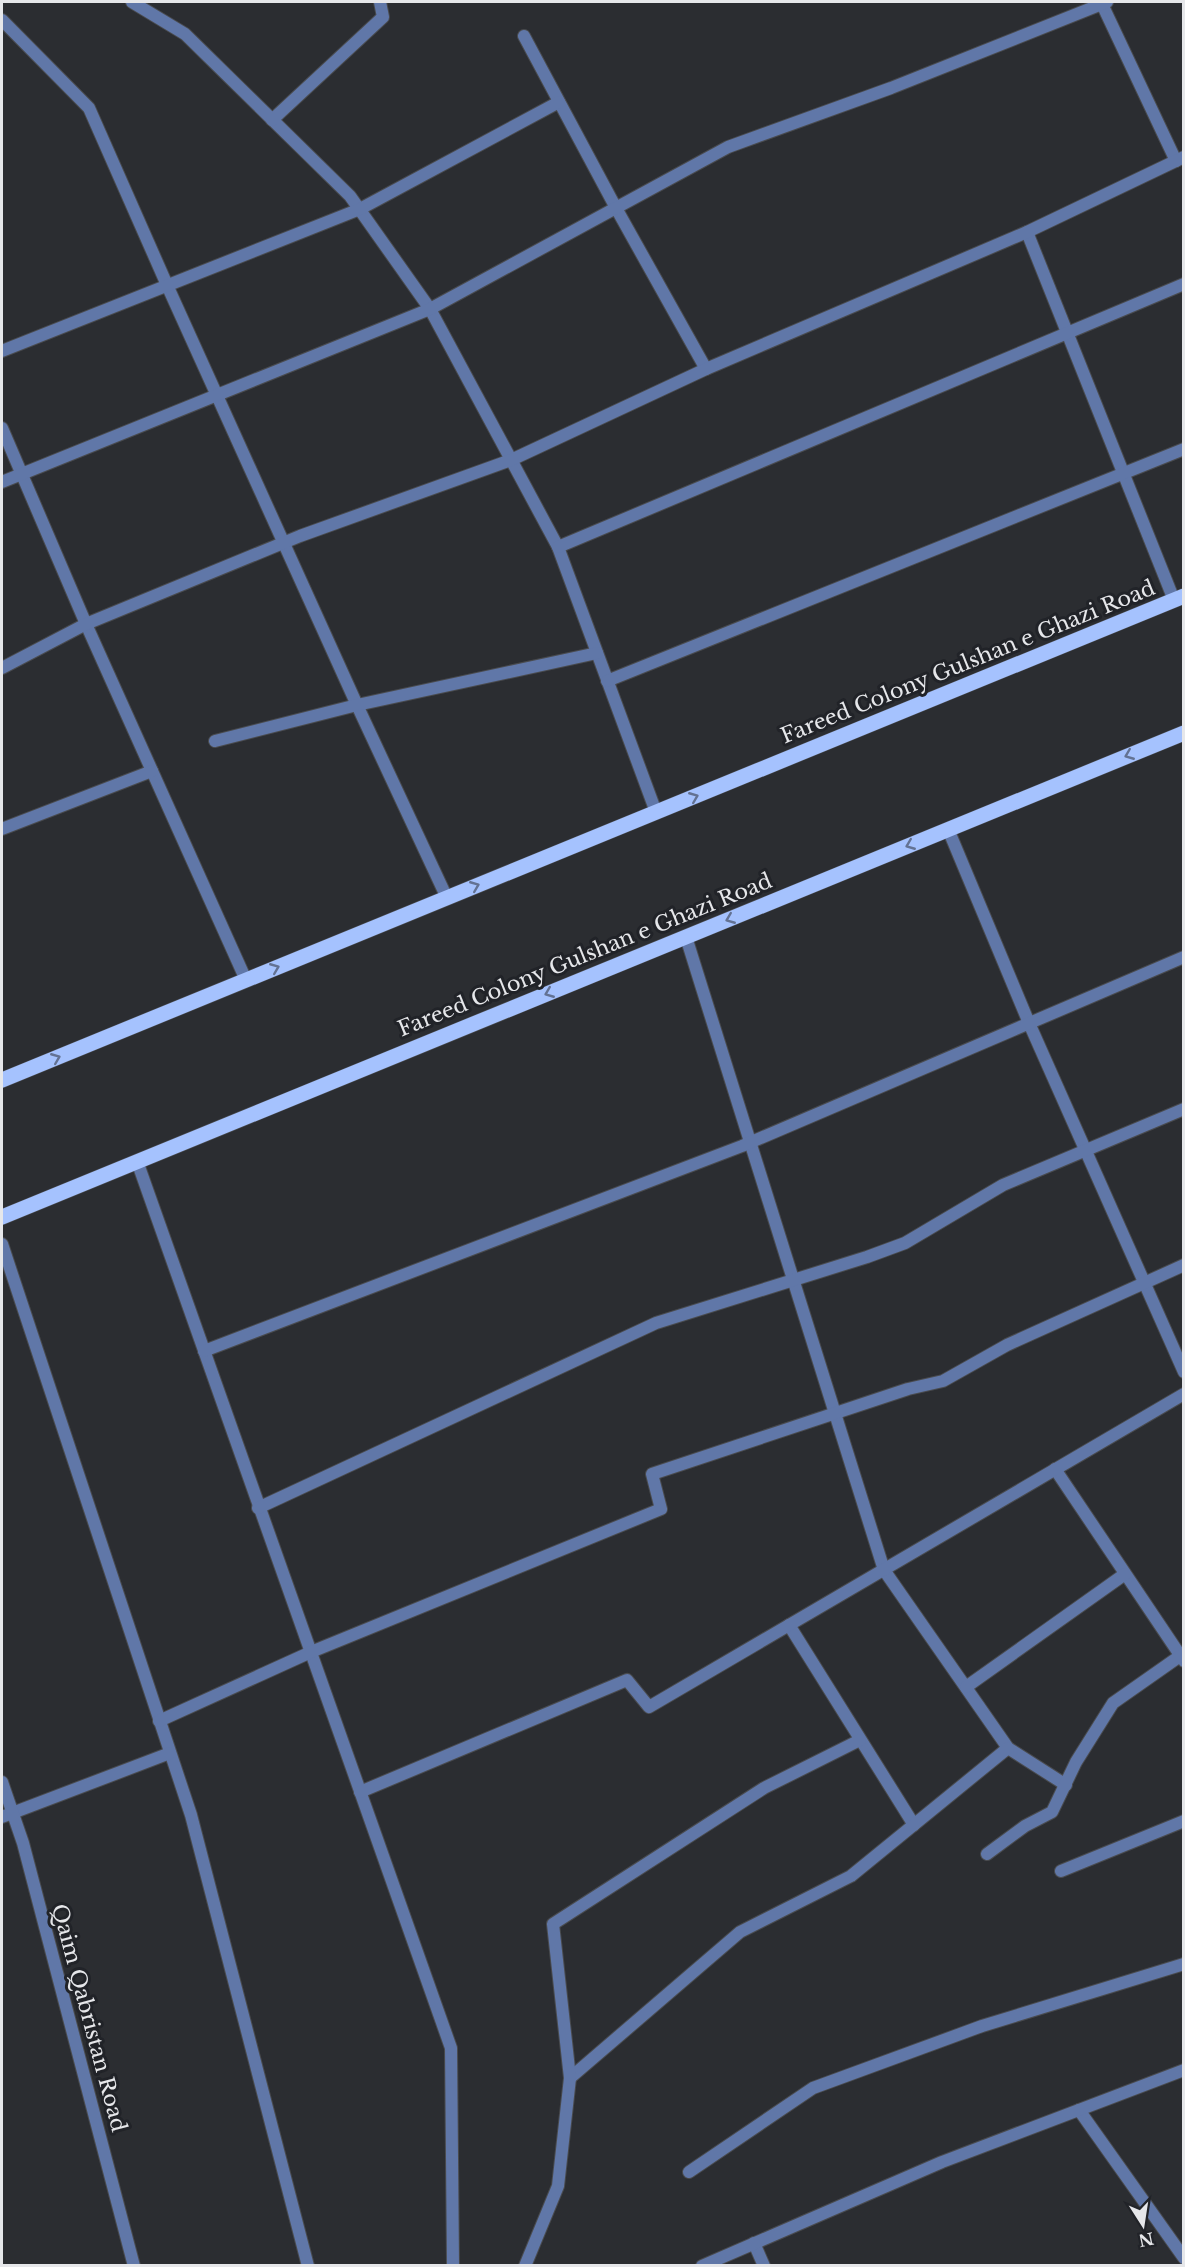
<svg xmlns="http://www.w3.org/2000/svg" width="1185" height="2267" font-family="'Libre Baskerville',serif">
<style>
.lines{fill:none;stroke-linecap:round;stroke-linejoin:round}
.minor-casing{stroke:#494b4f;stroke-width:14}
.tertiary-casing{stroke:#494b4f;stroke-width:14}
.primary-casing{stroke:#494b4f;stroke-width:16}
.minor{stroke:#6077a8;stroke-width:12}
.tertiary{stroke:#6077a8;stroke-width:12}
.primary{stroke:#a5c2fe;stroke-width:15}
.oneway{stroke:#637293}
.labels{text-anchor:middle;stroke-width:6;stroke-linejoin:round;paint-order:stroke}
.street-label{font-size:21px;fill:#e6e7ea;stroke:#212328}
</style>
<rect width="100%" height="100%" fill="#2b2d31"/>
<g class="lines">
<!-- minor casing -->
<g class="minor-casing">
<g id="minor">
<path d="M132,2L185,34L350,196L430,309L558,547L656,812"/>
<path d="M1101,2L1176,161"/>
<path d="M2,20L89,108L167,285L357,705L447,898"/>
<path d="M524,36L616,208L706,369"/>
<path d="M272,120L383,17L380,2"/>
<path d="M1027,232L1174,600"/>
<path d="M2,351L360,209L559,102"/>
<path d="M2,428L86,624L246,980"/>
<path d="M2,482L430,309L728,147L891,88L1107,2"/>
<path d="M558,547L1184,284"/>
<path d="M2,668L86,624L300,536L511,460L706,369L1027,232L1184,157"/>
<path d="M607,681L1184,449"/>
<path d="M215,741L357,705L597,653"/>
<path d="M2,829L152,771"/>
<path d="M948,829L1029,1023L1184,1372"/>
<path d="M686,937L884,1570L1008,1748L1066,1785"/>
<path d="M137,1161L451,2048L453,2266"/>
<path d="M2,1244L191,1815L308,2266"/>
<path d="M204,1351L742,1146L1184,957"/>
<path d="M1055,1469L1184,1661"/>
<path d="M258,1508L656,1323L867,1257L905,1243L1003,1185L1184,1109"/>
<path d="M789,1625L914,1825"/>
<path d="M966,1687L1125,1574"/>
<path d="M159,1721L311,1652L661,1509L652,1474L908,1389L943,1381L1007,1345L1184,1265"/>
<path d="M360,1792L627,1680L649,1707L1184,1394"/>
<path d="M2,1817L170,1753"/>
<path d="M987,1854L1025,1826L1052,1812L1076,1762L1113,1703L1180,1656"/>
<path d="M1061,1871L1184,1821"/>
<path d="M570,2078L740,1932L851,1876L1008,1748"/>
<path d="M1079,2110L1184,2258"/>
<path d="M689,2172L813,2088L982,2026L1184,1964"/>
<path d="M754,2243L764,2266"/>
<path d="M525,2266L558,2186L570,2078L553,1924L764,1788L860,1740"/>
<path d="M702,2266L942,2162L1184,2070"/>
</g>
</g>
<!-- tertiary casing -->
<g class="tertiary-casing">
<path id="tertiary" d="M2,1782L23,1843L134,2266"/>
</g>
<!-- primary casing -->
<g class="primary-casing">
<g id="primary">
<path d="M2,1080L1184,596"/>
<path d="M2,1217L1184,733"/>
</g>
</g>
<!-- minor -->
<use href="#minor" class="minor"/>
<!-- tertiary -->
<use href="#tertiary" class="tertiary"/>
<!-- primary -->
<use href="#primary" class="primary"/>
</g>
<!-- one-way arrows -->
<defs><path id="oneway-chevron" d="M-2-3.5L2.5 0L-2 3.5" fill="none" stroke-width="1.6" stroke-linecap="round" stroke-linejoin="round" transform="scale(1.5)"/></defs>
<g class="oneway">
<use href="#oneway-chevron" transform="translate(1129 755) rotate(158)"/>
<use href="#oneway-chevron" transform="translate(694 797) rotate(-22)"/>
<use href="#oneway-chevron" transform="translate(910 845) rotate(158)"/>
<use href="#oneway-chevron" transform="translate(475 886) rotate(-22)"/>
<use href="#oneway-chevron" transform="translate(730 919) rotate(158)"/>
<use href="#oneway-chevron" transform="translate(275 968) rotate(-22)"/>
<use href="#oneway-chevron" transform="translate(549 993) rotate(158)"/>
<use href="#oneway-chevron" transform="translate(56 1058) rotate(-22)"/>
</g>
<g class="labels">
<!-- street labels -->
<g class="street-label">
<text transform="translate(968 662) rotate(-22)" y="7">Fareed Colony Gulshan e Ghazi Road</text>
<text transform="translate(585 955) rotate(-22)" y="7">Fareed Colony Gulshan e Ghazi Road</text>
<text transform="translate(89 2018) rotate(75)" y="7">Qaim Qabristan Road</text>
</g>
</g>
<!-- border -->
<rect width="1185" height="2267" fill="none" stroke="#e6e7ea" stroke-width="6"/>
<!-- north arrow -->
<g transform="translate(1143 2225) rotate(168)" stroke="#212328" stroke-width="4.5" paint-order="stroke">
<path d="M0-4.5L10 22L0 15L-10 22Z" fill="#e6e7ea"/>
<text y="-9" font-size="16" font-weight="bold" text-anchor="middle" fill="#e6e7ea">N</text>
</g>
</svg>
